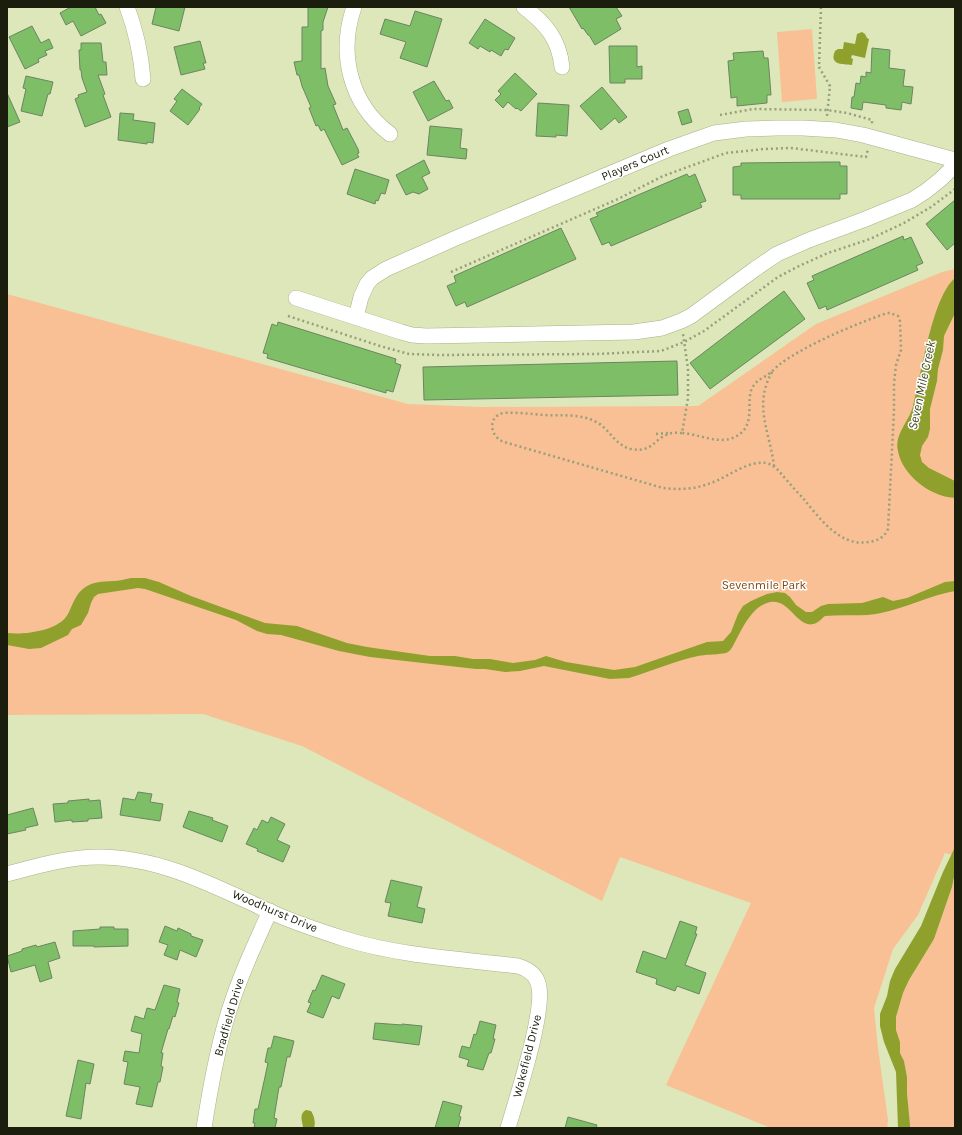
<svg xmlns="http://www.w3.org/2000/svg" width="962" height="1135" font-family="Karla,sans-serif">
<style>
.green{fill:#f9c095}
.water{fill:#8fa02d}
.building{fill:#7ebe66;stroke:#6b8562}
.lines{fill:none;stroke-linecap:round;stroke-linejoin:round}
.minor-casing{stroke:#a9b287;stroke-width:16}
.path{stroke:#979f7b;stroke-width:2.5;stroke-dasharray:2 3;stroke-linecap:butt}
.minor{stroke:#fff;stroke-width:15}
.labels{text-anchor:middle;stroke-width:3;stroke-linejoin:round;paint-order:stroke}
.street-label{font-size:12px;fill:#1b1e0d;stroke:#fff}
.park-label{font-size:12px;fill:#814712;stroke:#fff}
.water-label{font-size:13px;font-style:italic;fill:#3e4619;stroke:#fff}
</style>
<rect width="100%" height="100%" fill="#dde7b9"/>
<!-- green -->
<g class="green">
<path d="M812,29L817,99L782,102L777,32Z"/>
<path d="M955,269V856L945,853L918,915L893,949L874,1008L878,1048L888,1120L887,1128H771L666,1085L751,903L620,857L602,901L302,746L203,714L7,715V294L408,404L481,407L698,406L816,324L942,272Z"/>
<path d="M955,872V1128H910L907,1093V1077L904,1061L900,1053V1042L896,1030V1017L903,993L909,980L934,939L952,887Z"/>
</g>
<!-- water -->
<g class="water">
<path d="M862,32L865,34L867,38L869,39L865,58L852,55L851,58L853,59L852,65C842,64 829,65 835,51L838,49H843L844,42L855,44L857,34Z"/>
<path d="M955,278V313L944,336L943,350L938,369L937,381L930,409V429L928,437L922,446L920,455L922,462L929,468L955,481V498C950,497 945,497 940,495C921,488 902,472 898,451C894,434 909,422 913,406C921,376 932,297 955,278Z"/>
<path d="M131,578H145L159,582L191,596L265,623L297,626L347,643L367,647L430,656H455L473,659H490L513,663L535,660L546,656L566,662L614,670L635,667L707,642L723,641L731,632L738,614L743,606L751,601L767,594L777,592L785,593L790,597L796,605L806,612H812L821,606L828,604L862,603L883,597L893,601L907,598L945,582L955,581V591C930,595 906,608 881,613C863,617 844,614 825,616C822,618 819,622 816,623C797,632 790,595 767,603C751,608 742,629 735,642C733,646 731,650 728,652C724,655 706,654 698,656C675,661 652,671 629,678L610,679L544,666L520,671L505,672L485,669H476L370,657L339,651L281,635L267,634L257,631L236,620L145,589L138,588L98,594L94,597L91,603L88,613L81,625L72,629L68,635L41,648L29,649L7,645V633C24,635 59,631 68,614C73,604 75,595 84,588C94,581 102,582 113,581C119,581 125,579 131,578Z"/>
<path d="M955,847V872L952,887L934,939L909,980L903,993L896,1017V1030L900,1042V1053L904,1061L907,1077V1093L910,1125V1128H898L896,1072L884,1042L880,1026V1014L887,996L890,981L895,969L921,926L943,872Z"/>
<path d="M306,1110L311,1111C314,1115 316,1123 314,1128H304L303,1127C302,1120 299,1114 306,1110Z"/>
</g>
<!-- building -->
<g class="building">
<path d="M71,7H95L99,15L101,14L106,23L81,36L73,21L66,25L60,13Z"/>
<path d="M156,7H185L179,31L152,24Z"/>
<path d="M308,7H328L323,22V30L321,31V69L325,68L328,86L336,104L333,105L343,130L347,128L358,149L359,153L357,154L359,157L342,165L324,129L321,131L318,125L316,126L309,108L311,107L302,86L299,75H297L294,62L302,61V27H308Z"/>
<path d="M569,7H616L622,16L616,19L621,29L595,45L589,35H588L583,28L582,29Z"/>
<path d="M415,11L442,19L427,67L400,58L406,42L380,34L385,19L410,26Z"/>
<path d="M485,19L515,38L508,50L505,49L501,56L491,50L490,52L480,46L478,49L469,43Z"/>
<path d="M32,26L41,43L49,39L53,48L45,51L47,55L38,59L39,62L25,69L9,37Z"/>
<path d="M200,41L206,63H203L205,69L181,75L174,47Z"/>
<path d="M81,43H101L103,62H106L107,75H98L105,94L103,95L111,117L85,127L75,99L79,97L78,95L87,92L82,78L81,70H80L79,50H81Z"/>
<path d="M609,46H637V67L642,66V79H625V83H610Z"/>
<path d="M872,48L890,50L889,68L905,70L903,86L913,87L911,104L902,102L901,110L886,108V105L863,102L862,110L851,108L852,97H854L856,83L860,84L861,76L866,77V72L871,73Z"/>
<path d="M763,51L764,58H768L769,69L771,95H767V103L737,106V97L731,98L728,61L734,60L733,53Z"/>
<path d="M515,73L537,94L521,111L517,108L516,109L508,102L503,108L495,100L501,94L498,91Z"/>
<path d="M26,76L53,82L50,94H48L42,116L21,111L26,89L23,88Z"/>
<path d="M434,81L446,101L449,100L453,108L428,121L413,92Z"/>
<path d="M602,87L627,117L619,123L615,118L601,130L580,106Z"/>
<path d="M182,89L202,104L199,108L200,109L188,125L170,111L177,101L174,99Z"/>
<path d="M7,93L20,122L7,127Z"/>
<path d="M538,103L569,105L567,136L556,135V137L536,136Z"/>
<path d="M688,109L692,122L682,125L678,112Z"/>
<path d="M120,113L134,114L133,120L155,123L153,143L147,142V144L118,140Z"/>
<path d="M430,126L462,129L460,148L467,149L466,159L427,155Z"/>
<path d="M424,160L430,173L422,177L428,189L419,194L413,192L406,195L396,175Z"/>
<path d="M829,162H840V166H847V194H840V199H741V195H733V167L741,166V163Z"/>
<path d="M355,169L389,180L385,194L381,193L378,201L376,200L375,204L347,194Z"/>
<path d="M687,174L689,177L695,174L706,201L700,203L702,207L611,246L609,242L602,245L590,219L598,216L596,213Z"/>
<path d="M955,200V243L947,250L926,224Z"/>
<path d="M561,228L576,259L467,307L465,302L456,306L447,286L456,282L454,276Z"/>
<path d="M903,236L904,240L911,237L923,263L916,266L918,270L827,310L826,306L819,309L807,283L814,280L812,276Z"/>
<path d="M784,291L805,319L710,389L690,363Z"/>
<path d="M278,322L396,359L395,363L401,365L393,392L386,390V393L267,358L268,354L263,353L272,324L277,326Z"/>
<path d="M677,361L678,395L424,400L423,367Z"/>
<path d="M138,792L152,794L150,802L163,804L160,821L120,815L123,798L135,800Z"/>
<path d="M89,799V801L100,800L102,818L88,819V821L72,822V820L55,822L53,804L68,803V801Z"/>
<path d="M33,808L38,825L25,828L26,830L7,834V815Z"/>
<path d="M189,811L213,818L212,820L228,826L222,842L183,827Z"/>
<path d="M271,817L285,824L277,840L290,846L283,862L257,851L258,849L246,844L254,828L257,830L262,820L268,823Z"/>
<path d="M391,880L422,887L417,907L425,909L422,923L388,916L391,903L385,902Z"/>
<path d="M680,921L697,927L695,934H697L685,965L706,973L699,994L677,986L675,991L656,984L657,979L636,972L643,951L666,959Z"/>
<path d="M165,926L177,931L178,928L191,934V936L203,940L196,957L180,950L177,960L164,955L168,945L159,942Z"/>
<path d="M100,927H114V929H128V946L94,947V946H73V931L100,929Z"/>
<path d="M55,942L60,958L48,962L52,978L40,982L35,965L11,972L7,956L22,951V949L36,945L37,947Z"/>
<path d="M322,975L345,984L339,999L332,996L323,1018L307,1012L311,1003L308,1002L313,990L315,991Z"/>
<path d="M164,985L180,989L177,1002L179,1003L175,1017L173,1016L169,1029H168L161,1053H163L161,1066L163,1067L160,1082H158L152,1107L136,1104L140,1087L124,1084L128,1062L123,1061L125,1051L139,1053L142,1034L131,1031L135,1016L144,1019L147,1008L155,1010Z"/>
<path d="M480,1021L496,1025L493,1039H495L491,1053H489L483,1070L467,1066L469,1060L459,1057L462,1046L470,1048L474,1034L476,1035Z"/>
<path d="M375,1023L402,1025V1024L422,1026L419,1045L373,1039Z"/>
<path d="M274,1036L294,1041L290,1057H287L281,1087H279L274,1118L277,1119L275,1128H254L255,1123H253L255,1109H258L268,1063L265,1062L268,1048H271Z"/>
<path d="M78,1060L94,1064L90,1084L86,1083L81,1119L66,1116Z"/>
<path d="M443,1101L462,1106L459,1116L461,1117L458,1128H435Z"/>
<path d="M568,1117L597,1125L596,1128H565Z"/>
</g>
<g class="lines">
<!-- minor casing -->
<g class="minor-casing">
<g id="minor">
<path d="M127,7C136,31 141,54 143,79"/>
<path d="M354,7C338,54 350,104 390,134"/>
<path d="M524,7C546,24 559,39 562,67"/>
<path d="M296,298L401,332L412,335L426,336L634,332L662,328L681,321L691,316L755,269L777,254L809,240L863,220L912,200L926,191L941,179L955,165"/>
<path d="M356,317L361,297L367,284L372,278L386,269L456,238L669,149L714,133L746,129L777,128H803L836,130L863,135L955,160"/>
<path d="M7,874C37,866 67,857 99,857C161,857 216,887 271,912C295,923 320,931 345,939C400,956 460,959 518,966C527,969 535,973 538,983C547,1007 516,1100 508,1128"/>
<path d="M204,1128C210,1089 217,1049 229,1011C240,976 255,944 270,911"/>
</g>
</g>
<!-- path -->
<g class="path">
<path d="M821,7L819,67L830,86L827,116"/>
<path d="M720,115L753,109L827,110L847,113L872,120V125"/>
<path d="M451,272L618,199L663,176L726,153L764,149L791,148L866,157L868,149"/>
<path d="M288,316L380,346L409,354L439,355L596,354L661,351L684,342L704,331L778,277L799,266L828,253L870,239L904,223L931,207L955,189"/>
<path d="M772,372C753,406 770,432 774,466"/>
<path d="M682,433C678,433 673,432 669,434C653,439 653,453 631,449C616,446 610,430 598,423C581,413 562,416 543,415C530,414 517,412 503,413C487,417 490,437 504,442L663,488C679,490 696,489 711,483C729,477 759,451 777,469C785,478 793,488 802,497C818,516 839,547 868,542C877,541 884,538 888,529L894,411V383L896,365L901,350L900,321L898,316L890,313H887C859,323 832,334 806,348C797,353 788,358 780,364C777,366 774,370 771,372C766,377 758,379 754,385C743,399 759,425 735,437C719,445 699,434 682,433L688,398V369L683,334"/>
<path d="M656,434L669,433"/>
</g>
<!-- minor -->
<use href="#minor" class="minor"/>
</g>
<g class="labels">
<!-- street labels -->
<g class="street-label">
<text transform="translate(635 163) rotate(-23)" y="4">Players Court</text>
<text transform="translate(275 911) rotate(23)" y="4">Woodhurst Drive</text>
<text transform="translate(229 1017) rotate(-74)" y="4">Bradfield Drive</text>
<text transform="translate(527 1056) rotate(-76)" y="4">Wakefield Drive</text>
</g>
<!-- park labels -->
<g class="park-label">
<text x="764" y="589">Sevenmile Park</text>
</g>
<!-- water labels -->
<g class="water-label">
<text transform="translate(921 385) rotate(-78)" y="5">Seven Mile Creek</text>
</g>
</g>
<!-- border -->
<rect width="962" height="1135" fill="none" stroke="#1b1e0d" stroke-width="16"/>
</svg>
